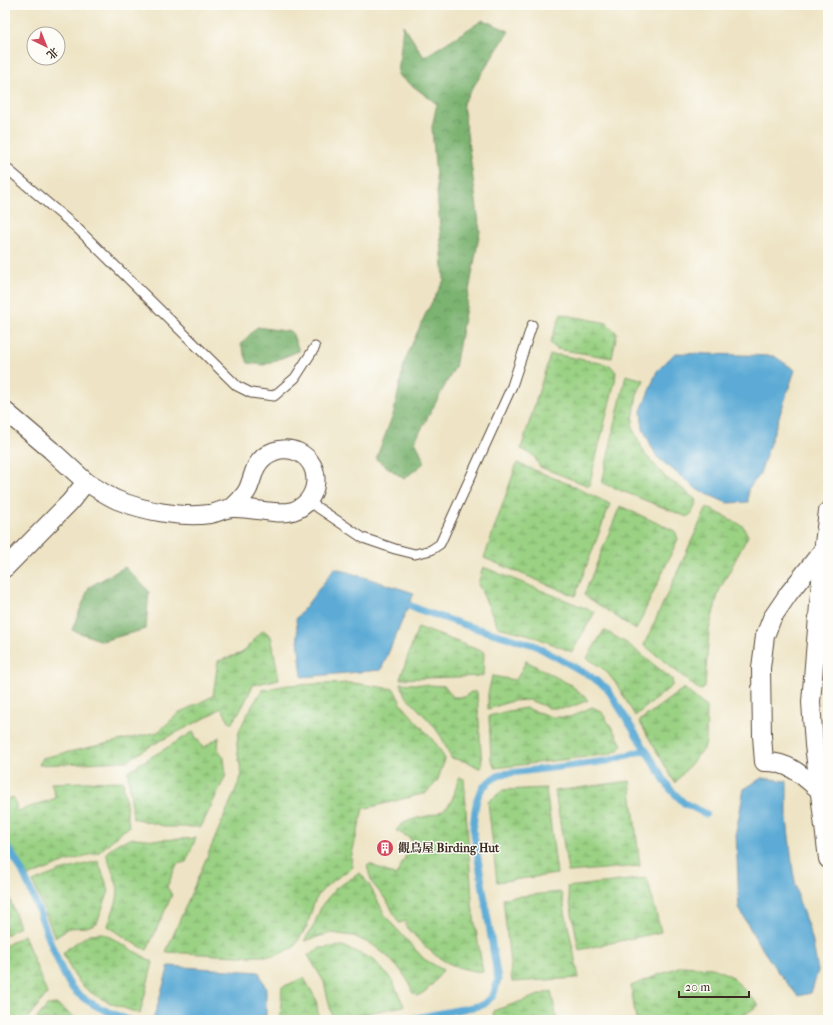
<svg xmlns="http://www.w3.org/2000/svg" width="833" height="1025" font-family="'IM FELL French Canon','Noto Serif SC',serif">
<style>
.green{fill:#9ad183;stroke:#6a7e50}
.forest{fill:url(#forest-crowns);stroke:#5b6e48}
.wetland{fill:url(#wetland-marsh);stroke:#6a7e50}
.water{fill:#5caad5;stroke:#4c6a7a}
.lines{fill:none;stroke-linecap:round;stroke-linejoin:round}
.stream{stroke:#5caad5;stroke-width:7}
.service-casing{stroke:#564637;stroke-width:11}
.minor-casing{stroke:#564637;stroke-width:20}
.service{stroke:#fff;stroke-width:9}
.minor{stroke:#fff;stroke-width:18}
.labels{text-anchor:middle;stroke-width:3;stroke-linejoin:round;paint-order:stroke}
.poi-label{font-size:12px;font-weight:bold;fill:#3b2a1e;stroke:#fdfcf7;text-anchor:start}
</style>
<defs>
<pattern id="forest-crowns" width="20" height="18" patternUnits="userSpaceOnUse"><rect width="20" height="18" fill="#7bb371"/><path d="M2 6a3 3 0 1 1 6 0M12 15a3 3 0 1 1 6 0" fill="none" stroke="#66925c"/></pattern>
<pattern id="wetland-marsh" width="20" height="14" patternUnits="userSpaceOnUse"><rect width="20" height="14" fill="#9ad183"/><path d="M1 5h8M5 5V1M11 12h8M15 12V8" fill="none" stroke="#7faa6b"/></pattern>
</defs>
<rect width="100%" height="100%" fill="#fdfcf7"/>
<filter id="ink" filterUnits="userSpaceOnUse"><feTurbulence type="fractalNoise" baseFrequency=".025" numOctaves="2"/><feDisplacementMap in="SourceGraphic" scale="8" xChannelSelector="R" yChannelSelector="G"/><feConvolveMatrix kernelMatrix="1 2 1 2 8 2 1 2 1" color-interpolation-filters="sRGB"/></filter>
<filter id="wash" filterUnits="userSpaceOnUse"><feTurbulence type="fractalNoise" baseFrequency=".012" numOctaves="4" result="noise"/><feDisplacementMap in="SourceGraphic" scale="16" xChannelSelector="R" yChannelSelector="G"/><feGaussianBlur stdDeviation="0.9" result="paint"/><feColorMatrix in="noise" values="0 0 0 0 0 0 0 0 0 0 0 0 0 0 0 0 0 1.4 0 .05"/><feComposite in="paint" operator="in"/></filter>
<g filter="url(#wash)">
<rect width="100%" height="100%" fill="#eee4c5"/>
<!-- green -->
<path class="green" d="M828,622V752L822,697Z"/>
<!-- forest -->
<g class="forest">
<path d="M483,20L509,31L463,103L480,231L455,367L415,441L425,462L404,479L376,459L394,412L405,360L426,313L444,280L432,127L437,104L398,75L403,25L424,57Z"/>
<path d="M257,327L292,332L299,351L264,365L248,363L241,344Z"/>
<path d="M125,567L149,591L146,629L102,641L72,630L89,587Z"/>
</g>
<!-- wetland -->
<g class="wetland">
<path d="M561,314L607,323L617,333L612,358L557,349L550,343Z"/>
<path d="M550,355H559L610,365L616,372L615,381L589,486L540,467L534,456L521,449Z"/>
<path d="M626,375L644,380L637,394L632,427L645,454L666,478L679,486L697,501L692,513L687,517L602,483Z"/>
<path d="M517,463L571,485L610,504L575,596L484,558Z"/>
<path d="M620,506L675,531L678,539L636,630L584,595Z"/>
<path d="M707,507L743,526L748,536L719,591L709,630L705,686L702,690L698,689L644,645Z"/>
<path d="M483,567L595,612L572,652L530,635L498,627L478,584Z"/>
<path d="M418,627L484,652L483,676L400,679Z"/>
<path d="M263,630L271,636L279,679L253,685L243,706L231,724L221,708L209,716L154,744L127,761L39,765L42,758L158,732L179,713L213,696L218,661L242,653Z"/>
<path d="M604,630L628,644L672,679L673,685L635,716L617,685L605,670L587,658Z"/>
<path d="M526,661L571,685L588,700L569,708H549L529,700L512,701L488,709V694L492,676L515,680L519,675Z"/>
<path d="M353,683L394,689L402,705L437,745L445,759L437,782L426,793L363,809L351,858L353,867L330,883L319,894L314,903L307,926L294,947L275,956H237L166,952L242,775C240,764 237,754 237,744C237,727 254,704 262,690L288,685Z"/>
<path d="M401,683L445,686L453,697H464L471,692H477L482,767L479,768L468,762L451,758L442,738L433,725L404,694Z"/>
<path d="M684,688L707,708L706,742L704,748L675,783L639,721Z"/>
<path d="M592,707L601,711L617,736L622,745L618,750L610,754L495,768L491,759L489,716L508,711L525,708L553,717H570Z"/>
<path d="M193,732L203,748L219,737L218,749L224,758L226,775L201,827H168L133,818L128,771Z"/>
<path d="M459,777L464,779L472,899H471L483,972C444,968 430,953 405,925L406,921L399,923L387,901L372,883L367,866L370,864L396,876L412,843L410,838L396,831C407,813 434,821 448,806C454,799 456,785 459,777Z"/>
<path d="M123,781L129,827L119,834L99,852L66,862L27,877L14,853L5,842V800L13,797L18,811L56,798L51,783Z"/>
<path d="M630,781L640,866L568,872L555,791Z"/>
<path d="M546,788L557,874L497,882L488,802L503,790Z"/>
<path d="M134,838L159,840L196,838L186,862L177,864L167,887L172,895L147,950L132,942L108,926L117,900L118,888L106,853L118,843Z"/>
<path d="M98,861L109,891L97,923L87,927L68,928L55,938L33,882L60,871Z"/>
<path d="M360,873L370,886L386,917L424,959L443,970C436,980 429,991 417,996L412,992L410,984L402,972L387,956L373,945L353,936L331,933L304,941L313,927L322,905L336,888Z"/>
<path d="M647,878L661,932L579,950L567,887Z"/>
<path d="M5,887L20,926L5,936Z"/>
<path d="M561,892L579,978L512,982L503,898Z"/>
<path d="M103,933L153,962L140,1014C117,1005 88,998 74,975C70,969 67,961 63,953L71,946L90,934Z"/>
<path d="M24,935L47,994L26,1020H5V946Z"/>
<path d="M343,946L374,960L392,980L404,1006L333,1020L324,982L308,955L320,948Z"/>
<path d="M681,966L713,968L731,976L759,1005L737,1020H636L631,986Z"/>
<path d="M304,978L316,999L319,1020H280L282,987Z"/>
<path d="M551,991L557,1020H494L493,1011Z"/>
<path d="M56,1004L74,1017L81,1020H35L48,1005Z"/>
</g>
<!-- water -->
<g class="water">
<path d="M675,353L774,356L795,370L759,476L748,489V502L727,503L698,490L657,457L643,429L641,411L657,371Z"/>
<path d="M335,568L414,593L381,670L302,677L296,619Z"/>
<path d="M762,778L787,781V819L793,871L799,901L812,938L818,971L811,993L798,996L777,971L757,941L739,908L736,832L744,789Z"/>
<path d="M169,966L259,972L266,989V1020H153Z"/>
</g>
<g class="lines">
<!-- stream -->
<g class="stream">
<path d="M409,605L423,611L468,626L534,645L587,674L607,688L670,789L684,803L706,814"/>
<path d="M5,844C27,873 38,910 51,944C56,956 65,981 74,990C89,1005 109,1012 128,1020"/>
<path d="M406,1020L483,1005L493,996L498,980L473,828C476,801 474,787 502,774L608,761L645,750"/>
</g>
</g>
</g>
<g filter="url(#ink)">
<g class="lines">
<!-- service casing -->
<g class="service-casing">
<g id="service">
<path d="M5,167L77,228L237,386L251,393L274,396L295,378L315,347"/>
<path d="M308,501L363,538L395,549L415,554L431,550L440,544L512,386L532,325"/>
</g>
</g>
<!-- minor casing -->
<g class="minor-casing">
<g id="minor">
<path d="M5,411L51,450L86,482L70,502L5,568"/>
<path d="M86,482C96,488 106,495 117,500C145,511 180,518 210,514C217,513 225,508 233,508C251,507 277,516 293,511C320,502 324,464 298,452C282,445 264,452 256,467C253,474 251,482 248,489C244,497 238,502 232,508"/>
<path d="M828,511L824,544L811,702L814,745L828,859"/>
<path d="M819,790C802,775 788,761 764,762L762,736L761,668L765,636L772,618L789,593L823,550"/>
</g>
</g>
<!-- service -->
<use href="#service" class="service"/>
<!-- minor -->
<use href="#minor" class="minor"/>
</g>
</g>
<!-- icons -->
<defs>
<g id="building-disc" transform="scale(0.9)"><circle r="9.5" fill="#d1495b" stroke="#fdfcf7"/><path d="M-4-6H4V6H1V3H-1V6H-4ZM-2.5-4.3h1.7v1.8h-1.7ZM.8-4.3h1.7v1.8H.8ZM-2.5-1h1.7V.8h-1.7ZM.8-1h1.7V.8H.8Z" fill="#fff"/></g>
</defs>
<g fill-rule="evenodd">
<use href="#building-disc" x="385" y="848"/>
</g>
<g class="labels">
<!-- poi labels -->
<g class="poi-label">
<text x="398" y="852">觀鳥屋 Birding Hut</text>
</g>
</g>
<!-- margin -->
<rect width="833" height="1025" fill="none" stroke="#fdfcf7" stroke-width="20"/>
<!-- north arrow -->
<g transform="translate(46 46) rotate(137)"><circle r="19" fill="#fdfcf7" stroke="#afa8a0"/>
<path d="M0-3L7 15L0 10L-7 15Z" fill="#d1495b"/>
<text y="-6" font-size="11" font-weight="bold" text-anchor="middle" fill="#3b2a1e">北</text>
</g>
<!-- scale -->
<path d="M679 991v6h70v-6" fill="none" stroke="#3b2a1e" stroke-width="2"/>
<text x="685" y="991" font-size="12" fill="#3b2a1e" stroke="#fdfcf7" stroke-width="3" paint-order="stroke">20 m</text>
</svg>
